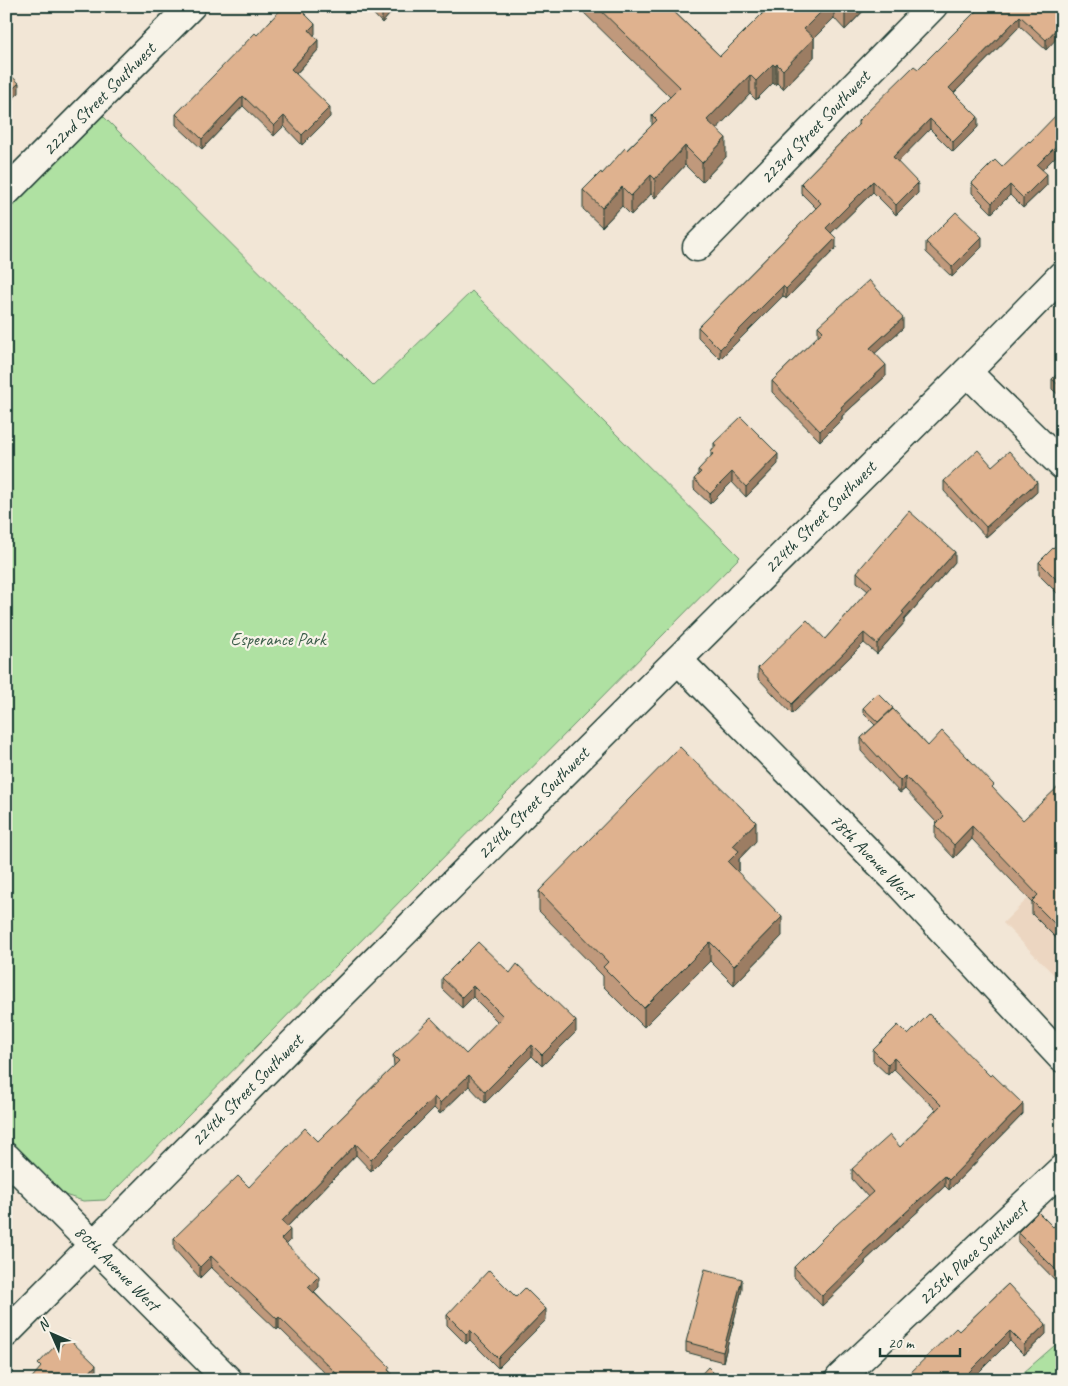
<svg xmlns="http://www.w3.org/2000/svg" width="1068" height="1386" font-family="Caveat,sans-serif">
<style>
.built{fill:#ecd6c1}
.green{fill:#afe1a2;stroke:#678f6b}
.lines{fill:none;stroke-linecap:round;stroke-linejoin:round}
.street-casing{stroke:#1f3d34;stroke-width:31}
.secondary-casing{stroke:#1f3d34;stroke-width:31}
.street{stroke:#f7f3e8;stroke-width:28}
.secondary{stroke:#f7f3e8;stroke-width:28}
.wall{fill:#c0997b;stroke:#1f3d34}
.shaded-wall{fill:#9c7d64;stroke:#1f3d34}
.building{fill:#dfb28f;stroke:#1f3d34}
.labels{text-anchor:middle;stroke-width:4.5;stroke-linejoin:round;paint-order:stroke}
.street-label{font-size:18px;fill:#1f3d34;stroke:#f7f3e8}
.park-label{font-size:18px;fill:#3c5e4a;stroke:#f7f3e8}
</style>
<rect width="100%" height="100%" fill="#f2e6d6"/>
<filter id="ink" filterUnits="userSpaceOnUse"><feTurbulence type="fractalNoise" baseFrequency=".02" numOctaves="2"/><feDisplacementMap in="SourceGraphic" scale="10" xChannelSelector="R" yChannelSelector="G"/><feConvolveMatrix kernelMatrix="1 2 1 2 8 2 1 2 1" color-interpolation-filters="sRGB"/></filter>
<g filter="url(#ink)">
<!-- built -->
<path class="built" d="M1062,865V983L1003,923Z"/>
<!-- green -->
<g class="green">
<path d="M102,115L374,386L472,291L740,557L105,1200L83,1201L65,1195L6,1137V212Z"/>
<path d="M1062,1339V1380H1015Z"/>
</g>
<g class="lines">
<!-- street casing -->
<g class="street-casing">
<g id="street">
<path d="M6,192L191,6"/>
<path d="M697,247L933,6"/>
<path d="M967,372L1062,465"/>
<path d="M678,660L892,876L1062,1058"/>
<path d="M840,1378L1062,1169"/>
</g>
</g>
<!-- secondary casing -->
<g class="secondary-casing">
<g id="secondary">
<path d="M6,1157L228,1380"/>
<path d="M6,1333L320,1016L967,372L1062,275"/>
</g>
</g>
<!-- street -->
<use href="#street" class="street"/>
<!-- secondary -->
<use href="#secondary" class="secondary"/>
</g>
<!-- wall -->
<g class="wall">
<path d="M366,6H397L382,23Z"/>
<path d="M577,6H668L720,56L762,14L753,6H868L845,30L834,18L814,38V57L783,89L777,83L775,85L773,83L756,100L750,94L716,129L726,157L702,182L685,165L655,198L651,194L631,215L622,206L602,227L583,209V190L602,174L652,125V115L670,97Z"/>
<path d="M981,6H1062L1046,50L1020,26L954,93L978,127L953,152L930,129L897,162L918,193L896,215L873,192L831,233L836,248L786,299L783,296L720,359L698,337V327L816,208L801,193V183L858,125V121L918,69Z"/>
<path d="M315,34L314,35L318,50L296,74L330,117L302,145L284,126L274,136L243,106L202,149L176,125V114L257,35Z"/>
<path d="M1062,66V83L1059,79V69Z"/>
<path d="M1002,167L1042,170L1047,185L1023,208L1010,195L992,213L972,193V183Z"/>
<path d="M926,242L982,247L952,277L926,252Z"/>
<path d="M818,326L903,328L875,353L886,376L842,416V419L820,441L772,392V381L818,336Z"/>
<path d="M1062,369V398L1052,389V379Z"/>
<path d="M714,443L778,464L746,497L732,482L710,504L694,489V479L698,475V470L711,457V452L714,448Z"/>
<path d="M992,466L1037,492L986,537L944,491V481Z"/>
<path d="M1062,539V598L1039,575V562Z"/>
<path d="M955,562L904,620V623L877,654L864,643L792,714L758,678V668L825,639L868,591L857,582V572Z"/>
<path d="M863,708L893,709L928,746L994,790L1023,820L1062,787V939L1059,941L1032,914V902L972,839L954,858L935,838V825L937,823L905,789L900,793L861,751V738L875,725L863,713Z"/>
<path d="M756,841L739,859V870L737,872L782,936L734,985L710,961L644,1027L603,986V976L539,911V891Z"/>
<path d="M510,973L576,1032L542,1066L532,1056L485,1103L469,1086L440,1114L434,1108L371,1171L356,1155L287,1227L290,1241L286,1244L319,1287L314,1292L398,1380H332L279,1328L277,1330L211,1267L200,1278L174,1249V1238L249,1187L318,1141L394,1066L393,1055L466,1054L498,1022L473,997L462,1008L442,989V978Z"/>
<path d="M908,1035L1023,1114L949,1190L945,1186L865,1261V1264L822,1306L794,1277V1267L868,1197L852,1179V1169L900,1147L936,1110L894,1069L888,1075L873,1061V1050Z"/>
<path d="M1062,1219V1287L1018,1242V1232L1053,1227Z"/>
<path d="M1008,1284L1046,1334L1024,1355L1010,1341L971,1380H903L959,1331Z"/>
<path d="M742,1289L723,1362L686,1352V1342Z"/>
<path d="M516,1297L546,1320L498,1368L470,1340L466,1344L447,1325V1315Z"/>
</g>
<!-- shaded-wall -->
<g class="shaded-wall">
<path d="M382,6H397L382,23Z"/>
<path d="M827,6H834V18L804,48V29Z"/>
<path d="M850,6H868L845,30V11Z"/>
<path d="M1062,9V19L1058,13Z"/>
<path d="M1020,16V26L949,98V88Z"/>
<path d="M1062,23V33L1046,50V40Z"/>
<path d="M315,24V34L309,40V30Z"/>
<path d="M814,38V57L783,89V70Z"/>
<path d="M318,40V50L291,79V69Z"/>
<path d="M773,64V83L756,100V81Z"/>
<path d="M777,64V83L775,85V66Z"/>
<path d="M750,75V94L707,139V120Z"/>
<path d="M19,83V93L6,105V95Z"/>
<path d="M243,96V106L202,149V139Z"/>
<path d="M330,107V117L302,145V135Z"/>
<path d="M284,116V126L274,136V126Z"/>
<path d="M978,117V127L953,152V142Z"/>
<path d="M930,119V129L893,167V157Z"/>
<path d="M726,138V157L702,182V163Z"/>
<path d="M1062,140V150L1037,175V165Z"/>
<path d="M685,146V165L655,198V179Z"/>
<path d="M1047,174V185L1023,208V198Z"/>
<path d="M651,175V194L631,215V196Z"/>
<path d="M873,181V192L826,238V228Z"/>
<path d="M918,183V193L896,215V205Z"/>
<path d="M1010,185V195L992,213V203Z"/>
<path d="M622,187V206L602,227V208Z"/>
<path d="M982,237V247L952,277V267Z"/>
<path d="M836,238V248L786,299V289Z"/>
<path d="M783,286V296L720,359V349Z"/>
<path d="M903,318V328L870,358V348Z"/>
<path d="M886,365V376L842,416V419L820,441V431L841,407Z"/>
<path d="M778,454V464L746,497V487Z"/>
<path d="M732,472V482L710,504V494Z"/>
<path d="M1037,482V492L986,537V527Z"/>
<path d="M955,552V562L904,620V623L877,654V644L902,612Z"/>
<path d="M864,633V643L792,714V704Z"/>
<path d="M905,776V789L900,793V781Z"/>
<path d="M756,822V841L739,859V870L728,881V862L733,846Z"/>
<path d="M972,826V839L954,858V845Z"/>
<path d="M782,917V936L734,985V966Z"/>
<path d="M1062,926V939L1059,941V928Z"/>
<path d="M710,942V961L644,1027V1008Z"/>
<path d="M473,986V997L462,1008V997Z"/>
<path d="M576,1021V1032L542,1066V1055Z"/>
<path d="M532,1045V1056L485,1103V1092Z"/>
<path d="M894,1058V1069L888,1075V1065Z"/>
<path d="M469,1075V1086L440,1114V1103Z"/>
<path d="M434,1097V1108L371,1171V1160Z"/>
<path d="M1023,1104V1114L949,1190V1180Z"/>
<path d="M356,1144V1155L282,1232V1221Z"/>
<path d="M945,1176V1186L865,1261V1264L822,1306V1296L863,1252Z"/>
<path d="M290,1230V1241L281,1250V1239Z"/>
<path d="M211,1256V1267L200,1278V1267Z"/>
<path d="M319,1276V1287L308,1298V1287Z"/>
<path d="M742,1279V1289L723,1362V1352Z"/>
<path d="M546,1309V1320L498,1368V1358Z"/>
<path d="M279,1317V1328L277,1330V1319Z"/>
<path d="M1046,1324V1334L1024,1355V1345Z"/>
<path d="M470,1330V1340L466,1344V1334Z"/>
<path d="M1010,1331V1341L971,1380H961Z"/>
<path d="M96,1365V1375L92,1380L89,1373Z"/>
</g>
<!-- building -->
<g class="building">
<path d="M284,6H297L315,24L309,30L318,40L291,69L330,107L302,135L284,116L274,126L243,96L202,139L176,114L255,33L257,35Z"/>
<path d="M596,6H668L720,56L770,6H827L804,29L814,38L783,70L777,64L775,66L773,64L756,81L750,75L707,120L726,138L702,163L685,146L655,179L651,175L631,196L622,187L602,208L583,190L601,172L602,174L625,148L627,150L657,120L652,115L680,87Z"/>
<path d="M841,6H850L845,11Z"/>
<path d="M981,6H1062V9L1058,13L1062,17V23L1046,40L1020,16L949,88L978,117L953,142L930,119L893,157L918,183L896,205L873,181L826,228L836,238L786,289L783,286L720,349L698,327L821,203L801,183L860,123L858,121L914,66L918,69Z"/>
<path d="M1062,66V73L1059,69Z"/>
<path d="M6,71L19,83L6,95Z"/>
<path d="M1062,109V140L1037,165L1047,174L1023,198L1010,185L992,203L972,183L995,160L1002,167L1029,141L1030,142Z"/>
<path d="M956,212L982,237L952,267L926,242Z"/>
<path d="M869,280L903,318L870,348L886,365L841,407L842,409L820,431L772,381L823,331L818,326Z"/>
<path d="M1062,369V388L1052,379Z"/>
<path d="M741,417L778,454L746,487L732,472L710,494L694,479L701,472L698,470L713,454L711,452L716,446L714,443Z"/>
<path d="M978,450L992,466L1009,451L1037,482L986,527L944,481Z"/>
<path d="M909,511L955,552L902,612L904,613L877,644L864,633L792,704L758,668L807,620L825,639L872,586L857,572Z"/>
<path d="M1062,539V585L1039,562Z"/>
<path d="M878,693L893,708L878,722L863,708Z"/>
<path d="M893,709L928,746L942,731L994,785L992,787L1023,820L1060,785L1062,787V926L1059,928L1032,901L1038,895L972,826L954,845L935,825L944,816L905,776L900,781L861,738Z"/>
<path d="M680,747L756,822L733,846L739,851L728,862L782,917L734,966L710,942L644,1008L603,967L608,962L539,891Z"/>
<path d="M478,942L510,973L517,964L576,1021L542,1055L532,1045L485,1092L469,1075L440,1103L434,1097L371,1160L356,1144L282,1221L290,1230L281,1239L319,1276L308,1287L390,1367L388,1370L398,1380H343L279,1317L277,1319L211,1256L200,1267L174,1238L238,1176L249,1187L305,1128L318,1141L399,1061L393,1055L431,1018L466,1054L503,1016L473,986L462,997L442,978Z"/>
<path d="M929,1014L990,1076L992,1074L1023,1104L949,1180L945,1176L863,1252L865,1254L822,1296L794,1267L836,1225L873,1192L852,1169L890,1135L900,1147L941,1105L894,1058L888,1065L873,1050L898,1025L908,1035Z"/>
<path d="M1038,1212L1053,1227L1062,1219V1276L1018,1232Z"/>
<path d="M705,1269L742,1279L723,1352L686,1342Z"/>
<path d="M489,1270L516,1297L525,1288L546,1309L498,1358L470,1330L466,1334L447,1315Z"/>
<path d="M1008,1284L1046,1324L1024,1345L1010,1331L961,1380H903L956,1328L959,1331Z"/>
<path d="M68,1338L96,1365L89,1373L95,1380H30L41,1367L38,1364L55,1346L58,1349Z"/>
<path d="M708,1367L721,1380H696Z"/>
</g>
</g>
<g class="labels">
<!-- street labels -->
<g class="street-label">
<text transform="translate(99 99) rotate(-45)" y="6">222nd Street Southwest</text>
<text transform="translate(815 127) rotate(-46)" y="6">223rd Street Southwest</text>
<text transform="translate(820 517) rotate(-45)" y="6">224th Street Southwest</text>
<text transform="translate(533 803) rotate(-45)" y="6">224th Street Southwest</text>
<text transform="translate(872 857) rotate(46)" y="6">78th Avenue West</text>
<text transform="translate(247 1090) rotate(-45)" y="6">224th Street Southwest</text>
<text transform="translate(973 1253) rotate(-43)" y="6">225th Place Southwest</text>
<text transform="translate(117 1268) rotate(45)" y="6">80th Avenue West</text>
</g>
<!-- park labels -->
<g class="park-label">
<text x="278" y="645">Esperance Park</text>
</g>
</g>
<!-- margin -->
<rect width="1068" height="1386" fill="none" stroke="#f7f3e8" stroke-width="25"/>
<rect x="12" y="12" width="1043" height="1361" fill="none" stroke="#1f3d34" stroke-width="2" filter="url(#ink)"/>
<!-- north arrow -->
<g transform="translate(52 1334) rotate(315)" stroke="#f7f3e8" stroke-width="4" paint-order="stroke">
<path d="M0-4L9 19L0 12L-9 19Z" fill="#1f3d34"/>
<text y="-8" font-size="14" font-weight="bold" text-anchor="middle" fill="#1f3d34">N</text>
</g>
<!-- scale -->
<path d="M880 1348v8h80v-8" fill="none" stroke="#1f3d34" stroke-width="2.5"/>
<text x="888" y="1348" font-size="15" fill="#1f3d34" stroke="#f7f3e8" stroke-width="4" paint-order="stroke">20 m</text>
</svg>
